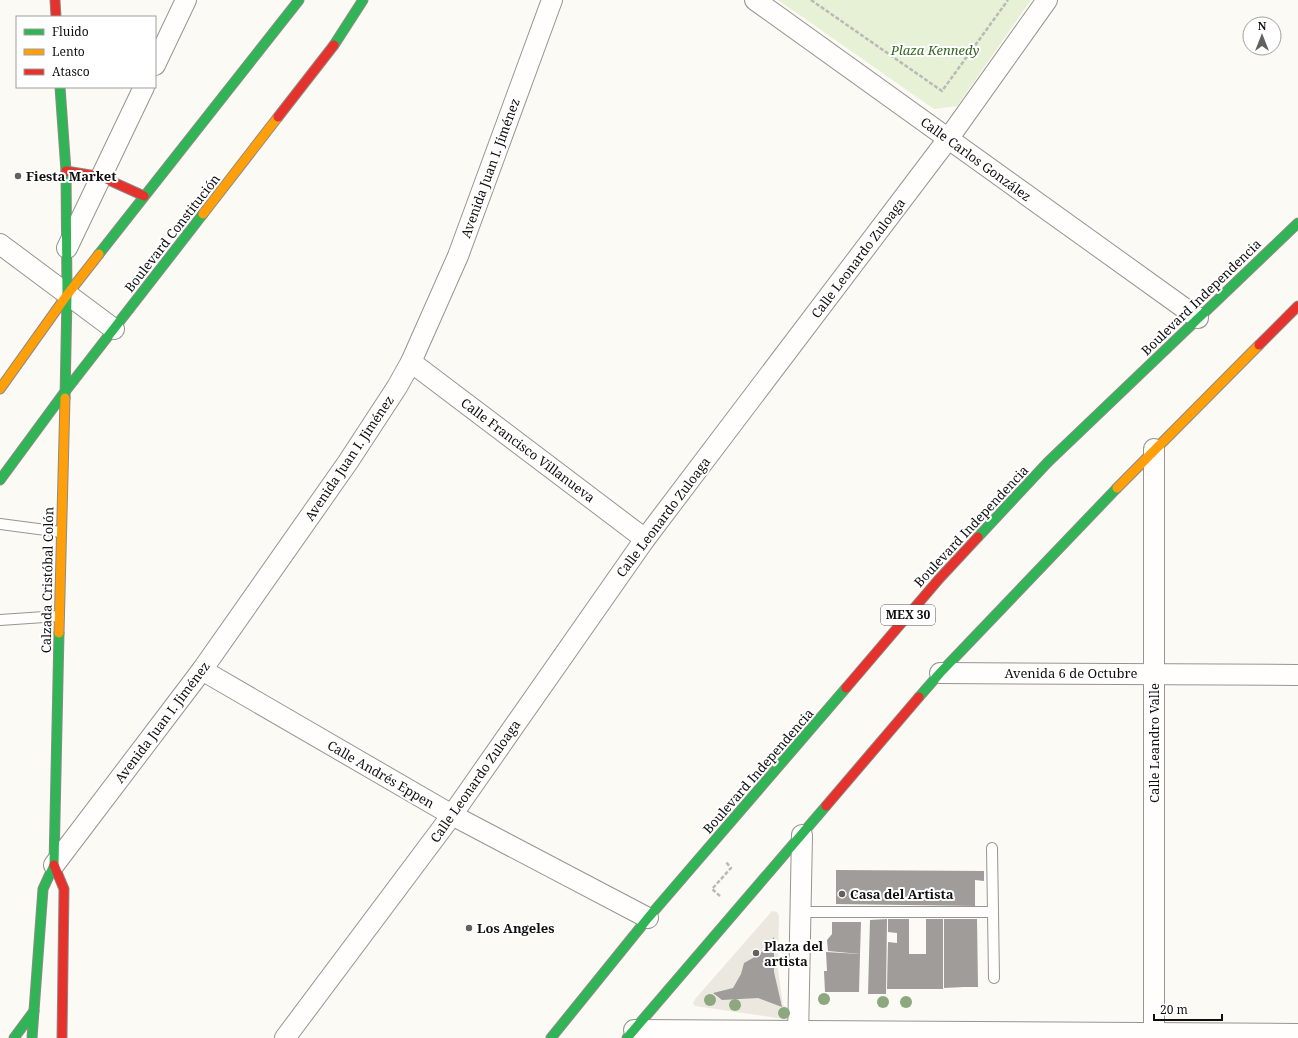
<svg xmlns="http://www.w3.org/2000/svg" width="1298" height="1038" font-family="'Noto Serif',serif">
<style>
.green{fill:#e7f1d5}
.plaza{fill:#ece8df}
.building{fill:#9f9c99}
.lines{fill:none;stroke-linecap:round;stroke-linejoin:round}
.lane-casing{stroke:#969592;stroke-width:12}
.street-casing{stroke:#969592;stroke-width:22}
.fast-casing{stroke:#8c8b89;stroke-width:11}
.slow-casing{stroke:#8c8b89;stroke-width:11}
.jam-casing{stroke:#8c8b89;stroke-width:11}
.path{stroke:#b9b9b8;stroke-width:2.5;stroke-dasharray:4 2;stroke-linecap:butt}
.lane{stroke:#fffefd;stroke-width:10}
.street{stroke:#fffefd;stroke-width:20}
.fast{stroke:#30b455;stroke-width:9}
.slow{stroke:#ff9f0a;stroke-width:9}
.jam{stroke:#e5322d;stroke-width:9}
.tree{fill:#8da87f}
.poi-dot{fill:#62615f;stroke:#fff;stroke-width:1.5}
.labels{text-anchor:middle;stroke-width:4;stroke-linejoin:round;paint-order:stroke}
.shield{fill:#fff;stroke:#575757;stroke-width:1}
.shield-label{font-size:12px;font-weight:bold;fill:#0f0f0f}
.park-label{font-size:13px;font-style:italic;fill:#336520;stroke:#fff}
.street-label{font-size:13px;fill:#0f0f0f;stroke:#fff}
.poi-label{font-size:13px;font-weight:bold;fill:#0f0f0f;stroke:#fff;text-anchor:start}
</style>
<rect width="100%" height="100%" fill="#fcfaf4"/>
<!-- green -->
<path class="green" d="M778,0H1031L957,106L934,109Z"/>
<!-- plaza -->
<path class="plaza" d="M772,911L777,912L779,916L778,970L783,1005L791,1011L790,1017L784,1019L695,1006L693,1003L696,998Z"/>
<!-- building -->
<g class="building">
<path d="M836,870L984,871V881L975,880V906L836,904Z"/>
<path d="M887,919L886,994H868L870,920Z"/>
<path d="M888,919H909V954H926V919H943V989H909V976V989H887L888,942L897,943V933L888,932Z"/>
<path d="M944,919H977L978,987H964V966V987L944,988Z"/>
<path d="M832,922H861L860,954L828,951L827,940L832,934Z"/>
<path d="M774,937V972L782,1007L758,998L722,1000L713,993L733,988L741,974L744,963L760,954Z"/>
<path d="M826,952L860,954L859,992H825L824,971H827Z"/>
</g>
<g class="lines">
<!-- lane casing -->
<g class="lane-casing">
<g id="lane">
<path d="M0,524L61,532"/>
<path d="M0,620L59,616"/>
<path d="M801,912H993L992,848"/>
<path d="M993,912L994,978"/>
</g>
</g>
<!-- street casing -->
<g class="street-casing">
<g id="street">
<path d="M755,0L1198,318"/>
<path d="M155,65L186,0"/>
<path d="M0,244L114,329"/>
<path d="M67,248L144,87"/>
<path d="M411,362L645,539"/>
<path d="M1154,449V1038"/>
<path d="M202,670L452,815L648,918"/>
<path d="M940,673L1298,675"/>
<path d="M54,865L202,670L348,462L397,387L411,362L458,256L552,0"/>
<path d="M634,1030L1298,1034"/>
<path d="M285,1038L452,815L645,539L948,139L1047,0"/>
<path d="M798,1038L802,835"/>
</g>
</g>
<!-- fast casing -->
<g class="fast-casing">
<g id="fast">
<path d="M334,45L363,0"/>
<path d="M60,87L66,171L67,295"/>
<path d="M99,254L299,0"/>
<path d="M65,398L67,295"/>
<path d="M0,480L64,393L203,214"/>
<path d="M978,537L1048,462L1298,223"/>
<path d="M919,697L940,673L1117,488"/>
<path d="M14,1038L34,1011"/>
<path d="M32,1038L43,889L54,865L59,633"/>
<path d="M551,1038L648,918L846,688"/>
<path d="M627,1038L826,806"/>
</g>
</g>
<!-- slow casing -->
<g class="slow-casing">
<g id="slow">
<path d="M203,214L278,117"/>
<path d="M0,389L67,295L99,254"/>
<path d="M1117,488L1259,345"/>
<path d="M59,633L65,398"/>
</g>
</g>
<!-- jam casing -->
<g class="jam-casing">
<g id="jam">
<path d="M55,0L56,17"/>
<path d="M278,117L334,45"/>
<path d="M66,171L102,177L144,196"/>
<path d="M1259,345L1298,306"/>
<path d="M846,688L939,579L978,537"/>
<path d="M826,806L919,697"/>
<path d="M54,865L64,889L62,1038"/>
</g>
</g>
<!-- path -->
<g class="path">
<path d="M811,0L942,91L1008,0"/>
<path d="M720,896L712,889L731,868L726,862"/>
</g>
<!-- lane -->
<use href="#lane" class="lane"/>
<!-- street -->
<use href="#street" class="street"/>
<!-- fast -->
<use href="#fast" class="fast"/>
<!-- slow -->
<use href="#slow" class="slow"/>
<!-- jam -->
<use href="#jam" class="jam"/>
</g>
<!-- trees -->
<g class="tree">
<circle cx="824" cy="999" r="6"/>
<circle cx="710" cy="1000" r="6"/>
<circle cx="883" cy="1002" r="6"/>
<circle cx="906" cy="1002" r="6"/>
<circle cx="735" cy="1005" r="6"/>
<circle cx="784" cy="1013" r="6"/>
</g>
<!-- markers -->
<g class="poi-dot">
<circle cx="18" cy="176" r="4"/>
<circle cx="842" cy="894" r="4"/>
<circle cx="469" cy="928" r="4"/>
<circle cx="756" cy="953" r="4"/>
</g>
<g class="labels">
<!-- shield labels -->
<rect class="shield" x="881" y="605" width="54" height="20" rx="3"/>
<g class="shield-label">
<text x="908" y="619">MEX 30</text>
</g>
<!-- park labels -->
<g class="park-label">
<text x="935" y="55">Plaza Kennedy</text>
</g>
<!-- street labels -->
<g class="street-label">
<text transform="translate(976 159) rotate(36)" y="5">Calle Carlos González</text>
<text transform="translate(490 168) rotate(-70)" y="5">Avenida Juan I. Jiménez</text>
<text transform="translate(172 233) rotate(-52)" y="5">Boulevard Constitución</text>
<text transform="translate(858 258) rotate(-53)" y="5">Calle Leonardo Zuloaga</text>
<text transform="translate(1201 297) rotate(-44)" y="5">Boulevard Independencia</text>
<text transform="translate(528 450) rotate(37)" y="5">Calle Francisco Villanueva</text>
<text transform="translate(349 458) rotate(-56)" y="5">Avenida Juan I. Jiménez</text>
<text transform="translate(663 517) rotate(-53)" y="5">Calle Leonardo Zuloaga</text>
<text transform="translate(971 526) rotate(-47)" y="5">Boulevard Independencia</text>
<text transform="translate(47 580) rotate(-89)" y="5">Calzada Cristóbal Colón</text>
<text x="1071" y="678">Avenida 6 de Octubre</text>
<text transform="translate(162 722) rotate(-53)" y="5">Avenida Juan I. Jiménez</text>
<text transform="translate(1154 743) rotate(-90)" y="5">Calle Leandro Valle</text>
<text transform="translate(758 771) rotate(-49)" y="5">Boulevard Independencia</text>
<text transform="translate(381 774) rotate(30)" y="5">Calle Andrés Eppen</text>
<text transform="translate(475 781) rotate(-55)" y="5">Calle Leonardo Zuloaga</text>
</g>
<!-- poi labels -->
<g class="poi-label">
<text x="26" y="181">Fiesta Market</text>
<text x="850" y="899">Casa del Artista</text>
<text x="477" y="933">Los Angeles</text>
<text x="764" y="951">Plaza del<tspan x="764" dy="15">artista</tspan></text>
</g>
</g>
<!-- legend -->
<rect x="16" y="16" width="140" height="72" fill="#ffffff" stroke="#9f9f9f"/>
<rect x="24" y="29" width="20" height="6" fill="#30b455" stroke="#9f9f9f"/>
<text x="52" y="36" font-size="12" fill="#0f0f0f">Fluido</text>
<rect x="24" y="49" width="20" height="6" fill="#ff9f0a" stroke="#9f9f9f"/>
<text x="52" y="56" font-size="12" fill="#0f0f0f">Lento</text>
<rect x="24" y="69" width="20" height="6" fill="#e5322d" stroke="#9f9f9f"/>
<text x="52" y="76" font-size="12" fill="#0f0f0f">Atasco</text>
<!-- north arrow -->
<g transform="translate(1262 36)"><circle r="19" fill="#ffffff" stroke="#9f9f9f"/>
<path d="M0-3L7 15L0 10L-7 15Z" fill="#62615f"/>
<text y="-6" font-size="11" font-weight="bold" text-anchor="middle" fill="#0f0f0f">N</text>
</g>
<!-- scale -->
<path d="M1154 1014v6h68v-6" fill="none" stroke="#0f0f0f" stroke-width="2"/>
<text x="1160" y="1014" font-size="12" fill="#0f0f0f" stroke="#ffffff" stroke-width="3" paint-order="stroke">20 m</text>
</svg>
